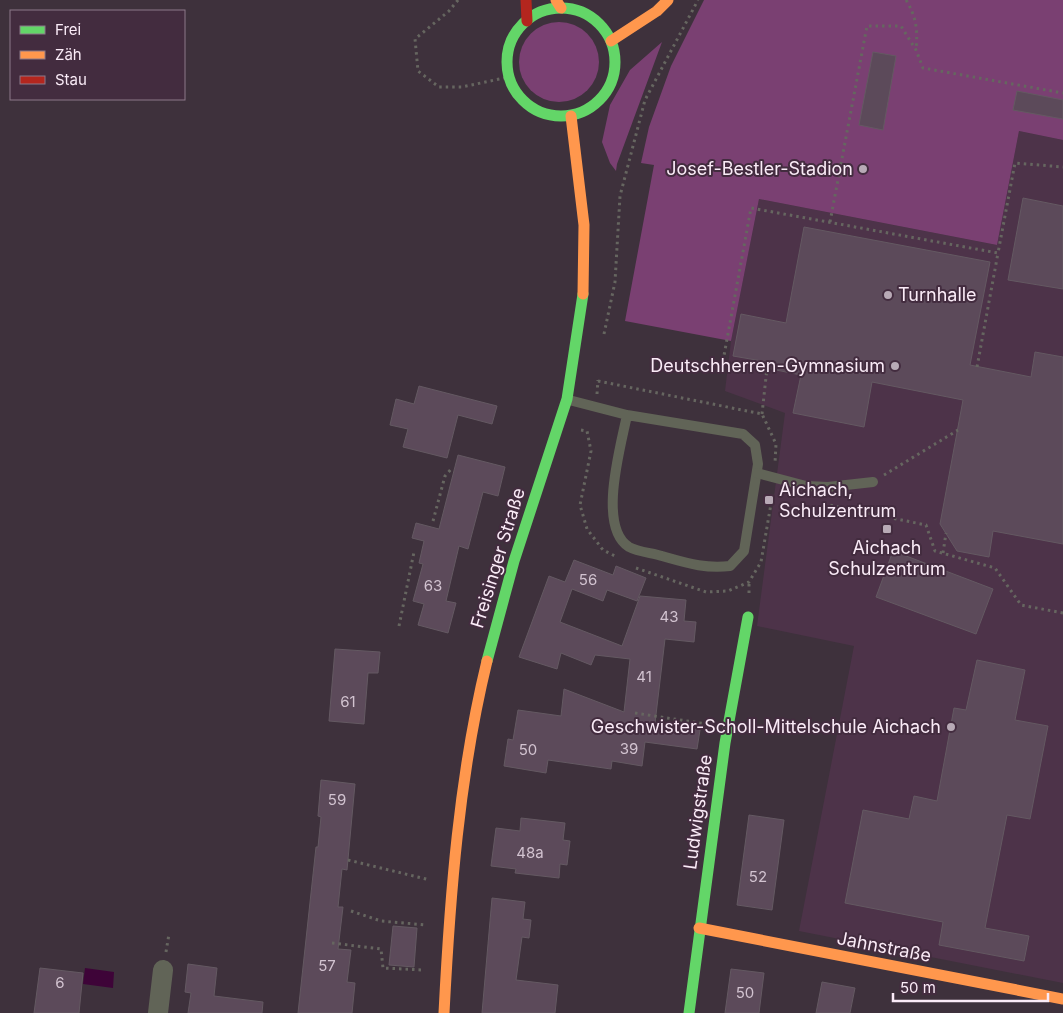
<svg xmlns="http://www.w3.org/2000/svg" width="1063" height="1013" font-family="Inter,sans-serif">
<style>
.built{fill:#4d3349}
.green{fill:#7a4072}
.water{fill:#3e0438}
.building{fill:#5c4a5a;stroke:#645962}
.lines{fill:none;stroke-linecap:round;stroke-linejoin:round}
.path{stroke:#666660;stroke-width:3;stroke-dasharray:2.5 4;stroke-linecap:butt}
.lane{stroke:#616457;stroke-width:10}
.street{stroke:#616457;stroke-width:20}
.fast{stroke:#63d668;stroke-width:11}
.slow{stroke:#ff974d;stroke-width:11}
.jam{stroke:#b3261e;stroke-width:11}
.poi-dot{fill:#b8aab6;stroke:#432c3f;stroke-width:2}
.labels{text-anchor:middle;stroke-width:4;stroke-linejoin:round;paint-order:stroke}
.number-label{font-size:15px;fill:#d2c3d0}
.poi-label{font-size:18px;fill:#faebf7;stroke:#432c3f;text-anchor:end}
.street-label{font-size:18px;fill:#faebf7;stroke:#432c3f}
</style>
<rect width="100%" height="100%" fill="#3e313c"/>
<!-- built -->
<path class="built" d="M1019,131L1063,140V983L799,931L854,646L757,626L785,413L725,391L731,341L759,199L997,245Z"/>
<!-- green -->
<g class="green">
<path d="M704,0H1063V140L1019,131L997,245L759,199L731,341L625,321L654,165L641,163L649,127L671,66Z"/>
<circle cx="559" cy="62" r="40"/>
<path d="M662,42L617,164L616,171L610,163L602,142L610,105L630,70Z"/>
</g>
<!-- water -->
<path class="water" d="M85,968L114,972L113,988L83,984Z"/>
<!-- building -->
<g class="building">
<path d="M873,52L896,56L883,130L859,125Z"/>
<path d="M1017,91L1063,100V119L1013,110Z"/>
<path d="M1023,198L1063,206V289L1008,280Z"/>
<path d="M804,227L990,262L970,365L1031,377L1035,352L1063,357V544L993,531L989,557L957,551L940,524L963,400L872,382L864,427L793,413L801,375L761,367L762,361L733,356L741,314L786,323Z"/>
<path d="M419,386L497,406L492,424L458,415L447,458L403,447L408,429L390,425L396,399L414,404Z"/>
<path d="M458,455L505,467L498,496L483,492L468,549L459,546L446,601L456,603L448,633L418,625L424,604L413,601L423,564L419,563L424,541L412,538L416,523L439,529Z"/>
<path d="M893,551L993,589L976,634L876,597Z"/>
<path d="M574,560L613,575L616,566L646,578L637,601L607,590L603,601L572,589L560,622L622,646L640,596L686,600L684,621L696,622L694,642L665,639L655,723L700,730L697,749L645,742L642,766L612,761L611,769L548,760L546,773L504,766L508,739L513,740L518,710L561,716L564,689L624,712L630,659L595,655L591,665L561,653L557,669L519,657L549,576L565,582Z"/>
<path d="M335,649L380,652L378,673H368L364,724L329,721Z"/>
<path d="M977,660L1025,670L1015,720L1048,726L1030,819L1007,815L985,928L1029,936L1024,961L939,945L943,922L845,903L863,810L909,819L914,796L937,801L954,708L966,710Z"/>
<path d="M321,780L355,784L347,870L342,869L338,907H343L338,949L351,950L347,982L355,983L352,1013H298L316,847H318L321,817L318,816Z"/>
<path d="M749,815L784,820L772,910L737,905Z"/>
<path d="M521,818L565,823L563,840L570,841L567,865L560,864L559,878L515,873L516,869L491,866L496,828L520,831Z"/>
<path d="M492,898L525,902L523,919L531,920L529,938L522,937L516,980L558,985L555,1013H482Z"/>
<path d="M393,926L417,928L414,967L389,965Z"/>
<path d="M188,964L217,968L214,996L263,1002L262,1013H188L191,993L185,992Z"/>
<path d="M40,968L83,973L79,1013H34Z"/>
<path d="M731,969L764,973L759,1013H725Z"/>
<path d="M822,982L855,988L850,1013H816Z"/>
</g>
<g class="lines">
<!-- path -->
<g class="path">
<path d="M458,0L449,11L415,39L418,71L439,87H462L509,77"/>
<path d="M906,0C916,16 918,30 916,49"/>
<path d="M830,222L867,26H901L916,50L923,68L1063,93"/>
<path d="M604,334L615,282L620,196L645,100L698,0"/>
<path d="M723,361L751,208L998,253L1015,163L1063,167"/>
<path d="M977,367L998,253"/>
<path d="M598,381L762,414L776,444L775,463"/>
<path d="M597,394L598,380"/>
<path d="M762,414L767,368"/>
<path d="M581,430L587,431L591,451L580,505L587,529L603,550L615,556"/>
<path d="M884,475L958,430"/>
<path d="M824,504L926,525L935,551L995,568L1021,605L1063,613"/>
<path d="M433,521L445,476L452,468"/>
<path d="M943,553L946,533"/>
<path d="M636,568L706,592L728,591L749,582L761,562L773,492"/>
<path d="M749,593V582"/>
<path d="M399,626L414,552"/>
<path d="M635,713L706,724"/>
<path d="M348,860L430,880"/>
<path d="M351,911L381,921L426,925"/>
<path d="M332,943L381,949L383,968L423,970"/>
<path d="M166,952L169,934"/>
</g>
<!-- lane -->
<g class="lane">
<path d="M569,400L627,415L743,434L755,445L758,464L744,551L730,566C705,569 687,563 662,556C653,553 638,552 629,547C597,527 621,446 627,415"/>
<path d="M757,473L806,486L828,487L873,482"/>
</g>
<!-- street -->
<path class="street" d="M158,1013L163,970"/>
<!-- fast -->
<g class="fast">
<circle cx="561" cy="62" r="54"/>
<path d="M487,661L514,561L567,399L583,294"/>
<path d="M689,1013L725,743L748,617"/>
</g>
<!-- slow -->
<g class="slow">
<path d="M556,0L561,8"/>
<path d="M611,41L657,11L668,0"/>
<path d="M571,116L584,225L583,294"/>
<path d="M699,928L1063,999"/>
<path d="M444,1013C450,895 459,776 487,661"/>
</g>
<!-- jam -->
<path class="jam" d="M526,0L527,21"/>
</g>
<!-- markers -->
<g class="poi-dot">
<circle cx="863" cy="169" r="5"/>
<circle cx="888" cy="295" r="5"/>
<circle cx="895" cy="366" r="5"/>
<rect x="764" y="495" width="10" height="10" rx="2.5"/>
<rect x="882" y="524" width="10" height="10" rx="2.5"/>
<circle cx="951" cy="727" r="5"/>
</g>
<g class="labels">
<!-- number labels -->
<g class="number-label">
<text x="588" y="585">56</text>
<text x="433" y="591">63</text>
<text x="669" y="622">43</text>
<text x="644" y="682">41</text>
<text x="348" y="707">61</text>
<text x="629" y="754">39</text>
<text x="528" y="755">50</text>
<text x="337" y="805">59</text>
<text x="530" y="858">48a</text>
<text x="758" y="882">52</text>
<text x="327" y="971">57</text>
<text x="60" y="988">6</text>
<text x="745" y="998">50</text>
</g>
<!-- poi labels -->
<g class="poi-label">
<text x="853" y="175">Josef-Bestler-Stadion</text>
<text x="898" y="301" text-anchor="start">Turnhalle</text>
<text x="885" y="372">Deutschherren-Gymnasium</text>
<text x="779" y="496" text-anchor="start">Aichach,<tspan x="779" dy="21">Schulzentrum</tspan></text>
<text x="887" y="554" text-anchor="middle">Aichach<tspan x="887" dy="21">Schulzentrum</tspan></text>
<text x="941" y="733">Geschwister-Scholl-Mittelschule Aichach</text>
</g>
<!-- street labels -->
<g class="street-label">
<text transform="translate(498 558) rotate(-73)" y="6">Freisinger Straße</text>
<text transform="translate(698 812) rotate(-82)" y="6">Ludwigstraße</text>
<text transform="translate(884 947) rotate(11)" y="6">Jahnstraße</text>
</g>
</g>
<!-- legend -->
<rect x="10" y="10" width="175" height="90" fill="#432c3f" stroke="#8c7889"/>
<rect x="20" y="26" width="25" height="8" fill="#63d668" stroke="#8c7889"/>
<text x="55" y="35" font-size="15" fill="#faebf7">Frei</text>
<rect x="20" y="51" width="25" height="8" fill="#ff974d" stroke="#8c7889"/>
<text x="55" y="60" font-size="15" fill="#faebf7">Zäh</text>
<rect x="20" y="76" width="25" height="8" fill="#b3261e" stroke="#8c7889"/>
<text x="55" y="85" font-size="15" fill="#faebf7">Stau</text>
<!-- scale -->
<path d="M893 993v8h155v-8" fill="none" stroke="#faebf7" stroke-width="2.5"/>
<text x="900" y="993" font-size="15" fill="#faebf7" stroke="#432c3f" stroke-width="4" paint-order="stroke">50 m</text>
</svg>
